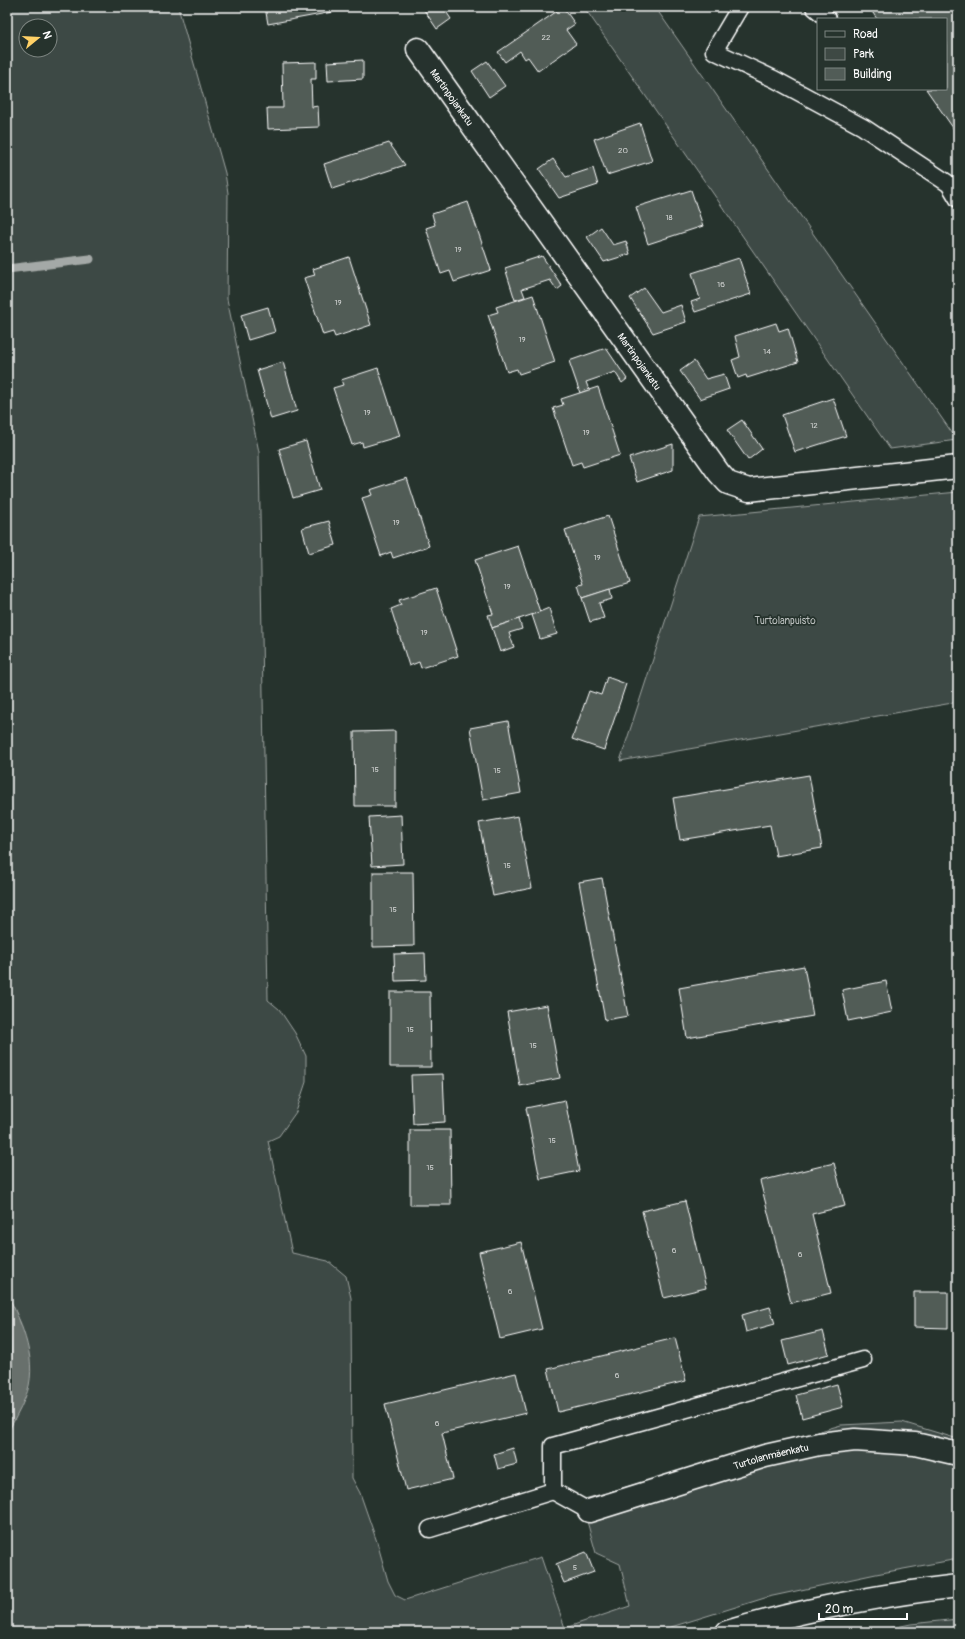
<svg xmlns="http://www.w3.org/2000/svg" width="965" height="1639" font-family="Pangolin,sans-serif">
<style>
.green{fill:#3e4944;stroke:#9ea4a2;fill-rule:evenodd}
.water{fill:#67706c;stroke:#a4a9a7}
.lines{fill:none;stroke-linecap:round;stroke-linejoin:round}
.stream{stroke:#a4a9a7;stroke-width:9}
.building{fill:#515c57;stroke:#fff}
.service-casing{stroke:#fff;stroke-width:19}
.minor-casing{stroke:#fff;stroke-width:25}
.secondary-casing{stroke:#fff;stroke-width:25}
.service{stroke:#26332d;stroke-width:16}
.minor{stroke:#26332d;stroke-width:22}
.secondary{stroke:#26332d;stroke-width:22}
.labels{text-anchor:middle;stroke-width:3.5;stroke-linejoin:round;paint-order:stroke}
.number-label{font-size:8px;fill:#d4d6d5}
.street-label{font-size:10px;fill:#fff;stroke:#26332d}
.park-label{font-size:10px;fill:#bbbfbe;stroke:#26332d}
</style>
<rect width="100%" height="100%" fill="#26332d"/>
<filter id="ink" filterUnits="userSpaceOnUse"><feTurbulence type="fractalNoise" baseFrequency=".025" numOctaves="2"/><feDisplacementMap in="SourceGraphic" scale="8" xChannelSelector="R" yChannelSelector="G"/><feConvolveMatrix kernelMatrix="1 2 1 2 8 2 1 2 1" color-interpolation-filters="sRGB"/></filter>
<g filter="url(#ink)">
<!-- green -->
<g class="green">
<path d="M7,7H178L225,173L228,193L227,299L259,452L268,1000L279,1009L295,1033L306,1056V1082L296,1112L279,1136L268,1141L292,1253L328,1261L346,1276L351,1298L352,1478L360,1493L377,1542L388,1581L395,1595L405,1600L541,1557L565,1628L630,1606L620,1564L596,1553L581,1500L841,1425L902,1422L958,1439V1559L876,1574L768,1597L655,1632H7V1434L15,1417L21,1324L7,1293ZM26,26H50V50H26Z"/>
<path d="M584,7H655L957,440L890,449Z"/>
<path d="M958,492V702L620,761L699,517Z"/>
<path d="M7,1328C14,1347 12,1380 7,1400Z"/>
<path d="M958,1619V1632H871L911,1624Z"/>
</g>
<!-- water -->
<path class="water" d="M7,1293C22,1324 40,1364 25,1398C20,1411 13,1422 7,1434V1400L12,1370L10,1339L7,1328Z"/>
<g class="lines">
<!-- stream -->
<path class="stream" d="M7,269L90,259"/>
</g>
<!-- building -->
<g class="building">
<path d="M265,7H354V8L268,24Z"/>
<path d="M422,7H443L451,19L437,29Z"/>
<path d="M563,7L575,24L566,30L576,44L538,71L528,57L525,59L520,51L505,62L498,52Z"/>
<path d="M869,7H958V135L926,89H946V19H877Z"/>
<path d="M363,60V79L328,81L327,62Z"/>
<path d="M487,61L505,86L489,97L472,71Z"/>
<path d="M316,62V79H311L312,107L318,106L319,127L268,129L267,108H283L282,63Z"/>
<path d="M640,123L652,161L607,175L594,139Z"/>
<path d="M389,143L405,165L332,189L324,164Z"/>
<path d="M553,159L566,177L593,168L598,185L559,198L539,169Z"/>
<path d="M691,190L703,226L648,244L636,207Z"/>
<path d="M468,202L491,270L454,282L450,271L441,274L426,228L435,225L432,214Z"/>
<path d="M601,227L613,245L626,241L630,254L604,262L587,237Z"/>
<path d="M542,256L562,286L557,290L550,280L522,289L525,297L515,300L505,268Z"/>
<path d="M349,257L371,325L335,337L333,332L323,335L304,278L315,275L313,269Z"/>
<path d="M739,258L751,294L695,312L691,302L700,299L692,273Z"/>
<path d="M644,288L661,312L681,305L686,322L653,333L630,298Z"/>
<path d="M533,295L555,362L519,374L517,369L507,372L488,315L498,312L496,307Z"/>
<path d="M268,307L275,332L248,340L241,315Z"/>
<path d="M776,323L779,331L788,328L798,362L747,378L746,375L738,378L732,360L740,357L735,336Z"/>
<path d="M606,348L627,379L622,383L615,372L586,382L589,390L580,393L569,361Z"/>
<path d="M694,361L706,379L724,374L729,389L700,399L680,371Z"/>
<path d="M283,362L297,411L271,419L257,370Z"/>
<path d="M378,368L400,436L363,447L362,442L352,445L333,388L343,385L341,380Z"/>
<path d="M598,387L620,455L583,467L581,462L572,465L553,408L563,405L561,399Z"/>
<path d="M833,398L846,436L795,452L782,415Z"/>
<path d="M742,420L762,449L748,460L727,430Z"/>
<path d="M306,441L320,490L293,498L279,449Z"/>
<path d="M673,444V470L637,482L629,458Z"/>
<path d="M407,478L429,546L393,558L391,552L381,556L362,498L372,495L370,490Z"/>
<path d="M608,516L630,583L582,598L578,585L583,584L565,530Z"/>
<path d="M329,521L336,545L309,553L302,528Z"/>
<path d="M518,546L540,612L492,628L488,615L493,614L475,560Z"/>
<path d="M436,588L458,656L421,668L419,662L409,666L391,609L401,605L399,600Z"/>
<path d="M610,589L612,599L599,603L604,618L590,622L582,598Z"/>
<path d="M549,608L557,634L540,639L532,615Z"/>
<path d="M519,619L522,629L509,633L514,647L500,652L492,628Z"/>
<path d="M607,677L626,684L604,750L572,739L589,691L601,695Z"/>
<path d="M508,721L521,793L483,800L470,728Z"/>
<path d="M395,731V806H355L354,732Z"/>
<path d="M809,775L822,848L776,856L770,825L680,840L673,798Z"/>
<path d="M401,815L403,864L372,866L369,817Z"/>
<path d="M518,816L532,888L493,896L479,823Z"/>
<path d="M373,872H413L414,946L373,947Z"/>
<path d="M602,878L628,1016L605,1020L579,882Z"/>
<path d="M425,953L426,980L395,981L394,954Z"/>
<path d="M804,966L813,1016L687,1038L679,988Z"/>
<path d="M886,981L892,1012L848,1021L842,990Z"/>
<path d="M390,992H430L431,1067H390Z"/>
<path d="M547,1005L560,1078L520,1086L507,1012Z"/>
<path d="M443,1074L445,1122L413,1124L411,1075Z"/>
<path d="M565,1100L579,1171L540,1179L526,1108Z"/>
<path d="M410,1130H450L451,1205H410Z"/>
<path d="M834,1163L845,1206L812,1214L831,1293L791,1303L760,1181Z"/>
<path d="M685,1201L706,1288L664,1298L642,1211Z"/>
<path d="M521,1242L542,1329L500,1339L479,1252Z"/>
<path d="M914,1292H948V1328L914,1327Z"/>
<path d="M770,1307L775,1324L746,1332L742,1315Z"/>
<path d="M823,1331L829,1354L788,1365L782,1341Z"/>
<path d="M675,1338L686,1381L558,1412L548,1369Z"/>
<path d="M516,1373L526,1413L442,1433L453,1479L406,1490L385,1404Z"/>
<path d="M837,1384L843,1407L802,1418L796,1395Z"/>
<path d="M513,1448L517,1464L498,1469L494,1454Z"/>
<path d="M586,1552L594,1572L564,1583L556,1564Z"/>
</g>
<g class="lines">
<!-- service casing -->
<g class="service-casing">
<g id="service">
<path d="M740,7L714,51L774,79L863,127L949,184L958,199"/>
<path d="M814,7L828,19"/>
<path d="M553,1491L589,1511"/>
<path d="M430,1529L553,1491V1446L863,1360"/>
</g>
</g>
<!-- minor casing -->
<g class="minor-casing">
<g id="minor">
<path id="s1" d="M418,49L719,473L728,483L749,490L958,467"/>
<path id="s2" d="M589,1511L765,1456L819,1444L855,1440L915,1444L958,1454"/>
</g>
</g>
<!-- secondary casing -->
<g class="secondary-casing">
<path id="secondary" d="M727,1632C802,1610 880,1595 958,1586"/>
</g>
<!-- service -->
<use href="#service" class="service"/>
<!-- minor -->
<use href="#minor" class="minor"/>
<!-- secondary -->
<use href="#secondary" class="secondary"/>
</g>
</g>
<g class="labels">
<!-- number labels -->
<g class="number-label">
<text x="546" y="40">22</text>
<text x="623" y="153">20</text>
<text x="669" y="220">18</text>
<text x="458" y="252">19</text>
<text x="721" y="287">16</text>
<text x="338" y="305">19</text>
<text x="522" y="342">19</text>
<text x="767" y="354">14</text>
<text x="367" y="415">19</text>
<text x="814" y="428">12</text>
<text x="586" y="435">19</text>
<text x="396" y="525">19</text>
<text x="597" y="560">19</text>
<text x="507" y="589">19</text>
<text x="424" y="635">19</text>
<text x="375" y="772">15</text>
<text x="497" y="773">15</text>
<text x="507" y="868">15</text>
<text x="393" y="912">15</text>
<text x="410" y="1032">15</text>
<text x="533" y="1048">15</text>
<text x="552" y="1143">15</text>
<text x="430" y="1170">15</text>
<text x="674" y="1253">6</text>
<text x="800" y="1257">6</text>
<text x="510" y="1294">6</text>
<text x="617" y="1378">6</text>
<text x="437" y="1426">6</text>
<text x="575" y="1570">5</text>
</g>
<!-- street labels -->
<g class="street-label">
<text dy="4" stroke="none"><textPath href="#s1" startOffset="59">Martinpojankatu</textPath></text>
<text dy="4" stroke="none"><textPath href="#s1" startOffset="383">Martinpojankatu</textPath></text>
<text dy="4" stroke="none"><textPath href="#s2" startOffset="190">Turtolanmäenkatu</textPath></text>
</g>
<!-- park labels -->
<g class="park-label">
<text x="785" y="624">Turtolanpuisto</text>
</g>
</g>
<!-- margin -->
<rect width="965" height="1639" fill="none" stroke="#26332d" stroke-width="24"/>
<rect x="12" y="12" width="941" height="1615" fill="none" stroke="#fff" stroke-width="1.5" filter="url(#ink)"/>
<!-- legend -->
<rect x="817" y="18" width="130" height="72" fill="#26332d" stroke="#7d8581"/>
<rect x="825" y="31" width="20" height="6" fill="#26332d" stroke="#7d8581"/>
<text x="853" y="38" font-size="12" fill="#ffffff">Road</text>
<rect x="825" y="48" width="20" height="12" fill="#3e4944" stroke="#7d8581"/>
<text x="853" y="58" font-size="12" fill="#ffffff">Park</text>
<rect x="825" y="68" width="20" height="12" fill="#515c57" stroke="#7d8581"/>
<text x="853" y="78" font-size="12" fill="#ffffff">Building</text>
<!-- north arrow -->
<g transform="translate(38 38) rotate(72)"><circle r="19" fill="#26332d" stroke="#7d8581"/>
<path d="M0-3L7 15L0 10L-7 15Z" fill="#ffd166"/>
<text y="-6" font-size="11" font-weight="bold" text-anchor="middle" fill="#ffffff">N</text>
</g>
<!-- scale -->
<path d="M819 1613v6h88v-6" fill="none" stroke="#ffffff" stroke-width="2"/>
<text x="825" y="1613" font-size="12" fill="#ffffff" stroke="#26332d" stroke-width="3" paint-order="stroke">20 m</text>
</svg>
